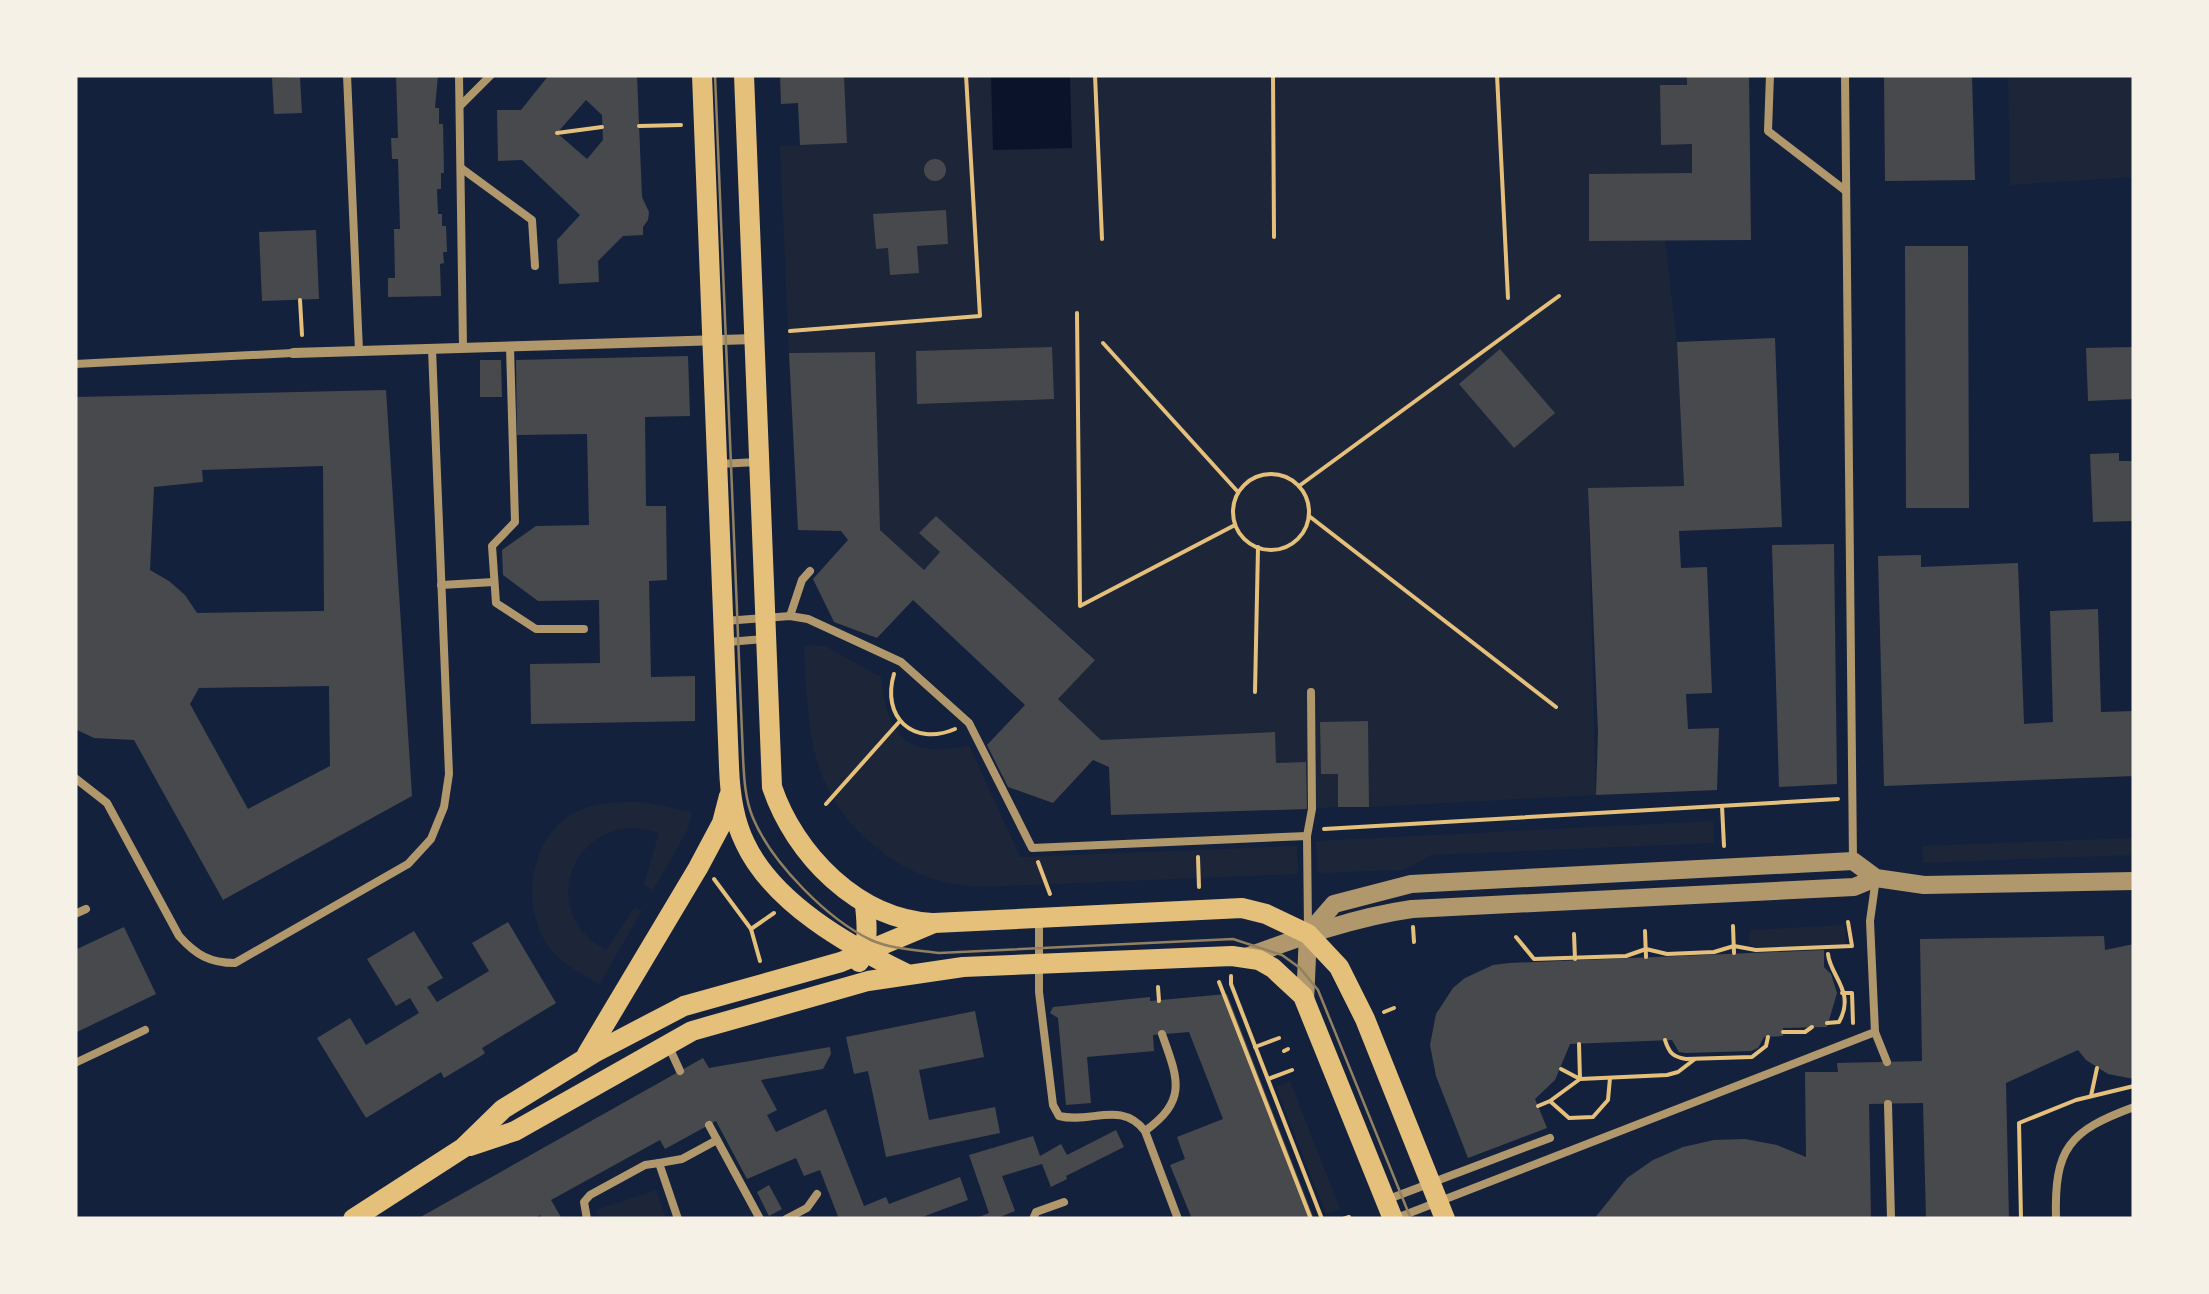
<svg xmlns="http://www.w3.org/2000/svg" width="2209" height="1294" font-family="'IBM Plex Sans',sans-serif">
<style>
.green{fill:#1d2539}
.water{fill:#0b132b}
.building{fill:#48494c;fill-rule:evenodd}
.lines{fill:none;stroke-linecap:round;stroke-linejoin:round}
.path{stroke:#e5c07b;stroke-width:4}
.service{stroke:#b1986c;stroke-width:8}
.minor{stroke:#b1986c;stroke-width:10}
.tertiary{stroke:#b1986c;stroke-width:18}
.secondary{stroke:#e5c07b;stroke-width:20}
.tram{stroke:#918062;stroke-width:2.5}
</style>
<rect width="100%" height="100%" fill="#14213d"/>
<!-- green -->
<g class="green">
<path d="M844,75H1687V85H1661V144H1692V173L1589,175L1590,241H1665L1677,342L1684,486L1588,489L1596,795L1369,807L1367,721L1320,722L1321,774H1338V807L1307,809L1306,762L1276,763L1274,733L1101,740L1058,699L1095,659L936,516L919,533L940,552L924,570L880,530L874,352L789,353L780,146L847,143Z"/>
<path d="M2008,75H2134V177L2010,185Z"/>
<path d="M804,645L825,646L881,677C887,736 907,760 969,745L1020,857L1297,846L1298,874L978,887C935,883 905,872 872,844C807,789 808,724 804,645Z"/>
<path d="M642,802L692,812L688,829L653,890L644,885L659,833C581,805 529,908 606,950L635,907L642,911L599,984C584,975 567,967 554,953C521,917 526,848 566,818C587,802 616,802 642,802Z"/>
<path d="M1713,821L1714,843L1431,855L1404,870L1318,873L1316,841Z"/>
<path d="M2134,838V855L1923,863L1922,846Z"/>
<path d="M1842,925L1845,928V944L1757,947L1749,944L1750,930Z"/>
<path d="M1290,1081L1340,1209L1326,1214L1276,1087Z"/>
<path d="M656,1190L666,1219H600L596,1210Z"/>
</g>
<!-- water -->
<path class="water" d="M991,75H1070L1072,148L993,150Z"/>
<!-- building -->
<g class="building">
<path d="M396,75H438L435,108H439V124H443L444,173H441V189H437L438,214H442V226H446L447,252H443L444,263L440,264L441,296L388,297V278H395L394,229H400L398,159H392L391,138H398Z"/>
<path d="M549,75H637L642,197L649,212L648,220L643,227V235L623,236L598,261L599,282L559,284L557,240L580,215L522,160L498,161L497,110H521ZM586,100L602,115L603,140L587,159L557,133Z"/>
<path d="M780,75H844L847,143L800,145L798,103L781,104Z"/>
<path d="M1687,75H1749L1751,240L1589,241V174L1692,173V144L1661,145L1660,85H1687Z"/>
<path d="M1884,75H1972L1975,180L1885,181Z"/>
<path d="M300,77L302,113L274,114L272,78Z"/>
<circle cx="935" cy="170" r="11"/>
<path d="M946,210L948,244L917,246L919,273L890,275L888,248L876,249L873,214Z"/>
<path d="M316,230L319,299L262,301L259,232Z"/>
<path d="M1905,246H1968L1969,508H1906Z"/>
<path d="M1775,338L1782,527L1679,531L1681,568L1707,567L1712,693L1686,694L1688,729L1719,728L1717,790L1596,795L1598,733L1588,488L1684,486L1677,342Z"/>
<path d="M1052,347L1054,399L917,404L916,351Z"/>
<path d="M2134,347V399L2088,401L2086,348Z"/>
<path d="M1500,349L1555,413L1514,448L1459,384Z"/>
<path d="M875,352L880,530L924,570L940,552L919,533L936,516L1095,660L1058,699L1101,740L1275,732L1276,763L1306,762L1307,809L1111,815L1109,767L1093,760L1053,803L1008,787L987,745L1025,705L913,600L877,638L834,622L813,579L848,540L841,531L798,530L789,353Z"/>
<path d="M688,356L690,416L645,417L646,506H666L667,580L649,581L651,677L695,676V721L531,724L530,664L600,663L599,600L538,601L503,575L502,550L536,526L589,525L587,434L517,435L516,360Z"/>
<path d="M480,360H501L502,397H480Z"/>
<path d="M386,390L412,796L223,900L134,740L94,738L75,729V397ZM323,466L324,611L197,613L185,595L169,581L150,570L154,487L203,482L202,470ZM329,686L330,766L248,809L190,704L199,688Z"/>
<path d="M2119,453V461H2134V521L2093,522L2090,454Z"/>
<path d="M1834,544L1837,784L1779,787L1772,545Z"/>
<path d="M1921,555V567L2018,563L2024,724L2053,722L2050,611L2098,609L2101,712L2134,711V776L1884,786L1878,556Z"/>
<path d="M1368,721L1369,807H1338V774H1321L1320,722Z"/>
<path d="M508,922L556,1003L482,1048L485,1053L481,1056L444,1078L441,1072L366,1118L317,1038L350,1018L366,1045L419,1013L410,998L396,1006L367,959L414,931L443,978L427,987L437,1002L489,971L472,943Z"/>
<path d="M124,927L156,994L75,1033V950Z"/>
<path d="M2104,936L2105,950L2134,944V1079L2108,1074L2086,1060L2078,1050L2006,1083L2009,1219H1926L1923,1103L1869,1104L1871,1219H1594L1627,1178L1653,1160L1683,1147L1714,1140L1745,1139L1777,1145L1806,1157L1805,1072H1838L1837,1063L1922,1061L1920,939Z"/>
<path d="M1824,950V967L1831,974L1837,993L1827,1027L1783,1028V1036L1764,1037L1758,1048L1751,1051L1686,1053L1679,1052L1672,1040L1570,1044L1555,1080L1535,1099L1547,1128L1468,1158L1436,1076L1430,1045L1436,1014L1453,988L1465,978L1493,965L1509,963Z"/>
<path d="M1227,994L1314,1219H1192L1170,1165L1185,1159L1177,1137L1223,1119L1189,1032L1153,1035L1154,1051L1087,1057L1091,1103L1066,1105L1058,1018L1050,1013L1053,1007L1150,997V1001Z"/>
<path d="M975,1011L984,1057L919,1070L929,1120L995,1107L1000,1133L886,1157L868,1071L854,1074L846,1037Z"/>
<path d="M830,1047L831,1054L823,1069L761,1080L777,1110L767,1115L776,1132L826,1109L864,1206L886,1197L889,1204L960,1177L968,1200L917,1219H839L820,1170L804,1176L796,1158L747,1179L716,1121L665,1149L660,1140L551,1200L562,1219H542L540,1215L534,1219H417L703,1058L709,1068Z"/>
<path d="M1116,1130L1124,1147L1066,1176L1067,1179L1051,1187L1042,1164L1002,1176L1015,1211L995,1219H974L989,1213L969,1155L1033,1136L1040,1156L1061,1144L1067,1155Z"/>
<path d="M769,1185L782,1209L769,1216L757,1192Z"/>
</g>
<g class="lines">
<!-- path -->
<g class="path">
<path d="M1095,75L1102,239"/>
<path d="M1273,75L1274,237"/>
<path d="M1497,75L1508,298"/>
<path d="M639,126L681,125"/>
<path d="M557,133L602,127"/>
<path d="M300,300L302,335"/>
<path d="M1077,313L1080,606L1235,525"/>
<path d="M790,331L980,316L966,75"/>
<path d="M1103,343L1238,492"/>
<circle cx="1271" cy="512" r="38"/>
<path d="M1299,486L1559,296"/>
<path d="M1309,516L1556,707"/>
<path d="M894,674C881,717 913,747 955,729"/>
<path d="M1255,692L1258,547"/>
<path d="M826,804L899,722"/>
<path d="M1722,806L1724,846"/>
<path d="M1324,829L1838,799"/>
<path d="M1198,857L1199,887"/>
<path d="M1038,862L1050,894"/>
<path d="M714,879L751,929L760,961"/>
<path d="M1733,926L1734,953"/>
<path d="M1413,927L1414,942"/>
<path d="M751,929L774,913"/>
<path d="M1645,931L1646,957"/>
<path d="M1574,934L1575,959"/>
<path d="M1516,937L1534,959L1626,956L1646,949L1667,954L1714,952L1734,946L1756,950L1852,946L1848,922"/>
<path d="M1231,976V984L1322,1219"/>
<path d="M1219,982L1311,1219"/>
<path d="M1158,987L1159,1001"/>
<path d="M1842,993H1852L1853,1023"/>
<path d="M1384,1012L1394,1008"/>
<path d="M1827,1023L1839,1022C1856,992 1830,976 1828,954"/>
<path d="M1783,1032H1805L1812,1027"/>
<path d="M1665,1040C1669,1053 1673,1057 1686,1059L1752,1057L1766,1046L1768,1037"/>
<path d="M1255,1047L1279,1038"/>
<path d="M1284,1051L1288,1049"/>
<path d="M1561,1069L1580,1079L1579,1044"/>
<path d="M1268,1079L1292,1070"/>
<path d="M2091,1096L2097,1068"/>
<path d="M1551,1102L1569,1118L1593,1117L1608,1100L1610,1078"/>
<path d="M1538,1106L1550,1101L1580,1079L1667,1075L1678,1072L1695,1059"/>
<path d="M1343,1219L1349,1217"/>
<path d="M2021,1219L2019,1123L2076,1100L2134,1086"/>
</g>
<!-- service -->
<g class="service">
<path d="M347,75L359,351"/>
<path d="M459,75L463,348"/>
<path d="M1770,75L1768,131L1846,191"/>
<path d="M1845,75L1853,861"/>
<path d="M460,106L491,75"/>
<path d="M461,168L532,220L535,266"/>
<path d="M510,347L515,522L492,546L496,603L536,629H584"/>
<path d="M75,364L293,353"/>
<path d="M718,464L758,462"/>
<path d="M441,585L494,582"/>
<path d="M790,616L802,580L810,571"/>
<path d="M725,621L790,616L808,619L901,662L969,723L1032,848L1307,836L1308,929"/>
<path d="M728,642L764,639"/>
<path d="M75,778L107,803L179,936C196,955 210,963 235,963L408,864L431,839L444,807L449,774L432,349"/>
<path d="M1307,836L1312,809L1311,692"/>
<path d="M1876,878L1870,921L1875,1032L1887,1062"/>
<path d="M75,914L86,909"/>
<path d="M1039,920V992L1053,1105L1059,1116C1091,1124 1121,1100 1145,1131L1178,1219"/>
<path d="M669,1047L680,1071"/>
<path d="M75,1063L145,1030"/>
<path d="M1888,1104L1891,1219"/>
<path d="M709,1125L760,1219"/>
<path d="M1145,1131C1188,1100 1178,1079 1162,1034"/>
<path d="M659,1163L682,1159L717,1140"/>
<path d="M1386,1200L1550,1138"/>
<path d="M587,1219L584,1202L590,1195L645,1165L659,1163L678,1219"/>
<path d="M786,1219L807,1208L817,1194"/>
<path d="M1033,1219L1036,1212L1064,1202"/>
<path d="M1394,1219L1875,1032"/>
<path d="M2056,1219C2054,1148 2069,1131 2134,1107"/>
</g>
<!-- minor -->
<path class="minor" d="M293,353L754,339"/>
<!-- tertiary -->
<g class="tertiary">
<path d="M1308,934L1334,904L1411,884L1853,861L1876,878L1924,885L2134,881"/>
<path d="M1246,957C1300,937 1355,917 1412,909L1854,887L1876,878"/>
<path d="M1305,1002L1308,934"/>
</g>
<!-- secondary -->
<g class="secondary">
<path d="M702,75L729,767C730,793 733,819 745,843C773,903 848,945 905,973"/>
<path d="M744,75L772,787C795,855 858,919 932,923"/>
<path d="M859,962C869,945 867,924 865,905"/>
<path d="M587,1054L698,868L722,823L729,796"/>
<path d="M470,1146L515,1131L692,1031L868,981L963,967L1232,956L1259,960L1273,968L1303,996L1393,1219"/>
<path d="M353,1219L463,1148L503,1109L594,1053L684,1006L841,962L934,923L1242,908L1266,914L1308,934L1339,967L1365,1019L1445,1219"/>
</g>
<!-- tram -->
<path class="tram" d="M715,75L743,757C744,778 745,799 753,818C772,863 827,919 871,940C891,949 917,950 939,953L1233,939L1282,955L1300,968L1318,990L1411,1219"/>
</g>
<!-- border -->
<rect width="2209" height="1294" fill="none" stroke="#f6f1e7" stroke-width="155"/>
</svg>
